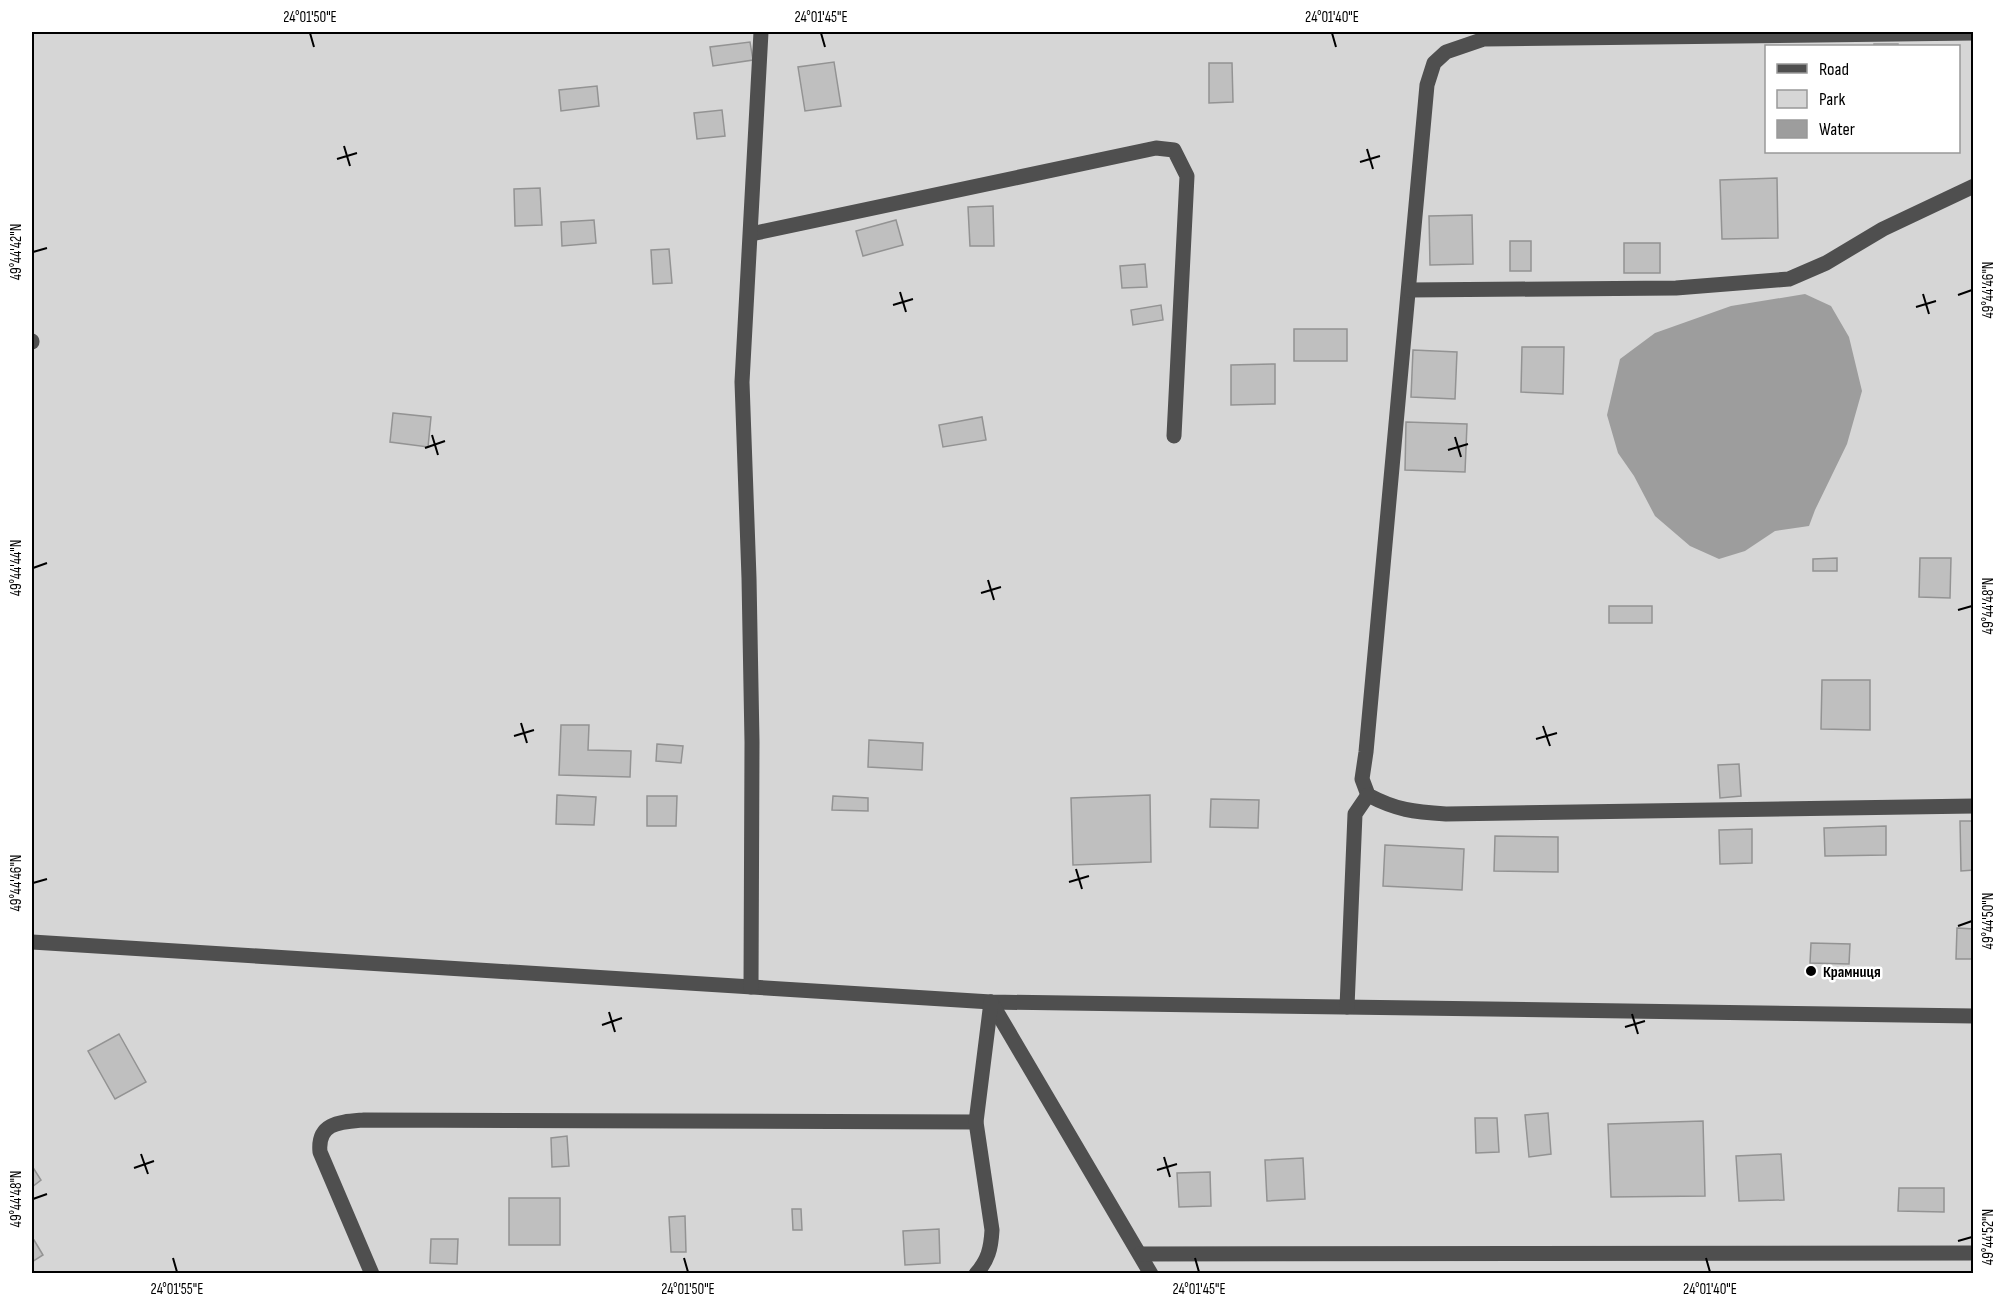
<svg xmlns="http://www.w3.org/2000/svg" width="2005" height="1305" font-family="'Sofia Sans Condensed',sans-serif">
<style>
.green{fill:#d6d6d6;fill-rule:evenodd}
.water{fill:#9d9d9d}
.building{fill:#bfbfbf;stroke:#939393;stroke-width:1.5}
.lines{fill:none;stroke-linecap:round;stroke-linejoin:round}
.minor{stroke:#4f4f4f;stroke-width:15}
.ticks{fill:none;stroke:#000;stroke-width:2}
.poi-dot{fill:#000;stroke:#fff;stroke-width:2}
.labels{text-anchor:middle;stroke-width:5;stroke-linejoin:round;paint-order:stroke}
.poi-label{font-size:16px;font-weight:bold;fill:#000;stroke:#fff;text-anchor:start}
.neatline{fill:none;stroke:#000;stroke-width:2}
.ticks-label{font-size:15px;text-anchor:middle;fill:#000}
</style>
<rect width="100%" height="100%" fill="#fff"/>
<!-- green -->
<path class="green" d="M32,32H1973V1273H32ZM1766,46H1958V152H1766Z"/>
<!-- water -->
<path class="water" d="M1805,294L1831,306L1849,337L1862,391L1847,444L1815,510L1809,526L1775,531L1745,551L1719,559L1690,546L1655,516L1634,476L1618,453L1607,415L1620,359L1655,333L1731,306Z"/>
<!-- building -->
<g class="building">
<path d="M750,42L753,60L713,66L710,47Z"/>
<rect x="1874" y="44" width="24" height="2"/>
<path d="M834,62L841,106L805,111L798,67Z"/>
<path d="M1209,63H1232L1233,102L1209,103Z"/>
<path d="M597,86L599,106L561,111L559,90Z"/>
<path d="M722,110L725,136L697,139L694,113Z"/>
<path d="M1777,178L1778,238L1722,239L1720,180Z"/>
<path d="M540,188L542,225L515,226L514,189Z"/>
<path d="M993,206L994,246H970L968,207Z"/>
<path d="M1472,215L1473,264L1430,265L1429,216Z"/>
<path d="M594,220L596,243L562,246L561,222Z"/>
<path d="M896,220L903,245L863,256L856,231Z"/>
<rect x="1510" y="241" width="21" height="30"/>
<rect x="1624" y="243" width="36" height="30"/>
<path d="M669,249L672,283L653,284L651,250Z"/>
<path d="M1145,264L1147,287L1122,288L1120,266Z"/>
<path d="M1161,305L1163,320L1133,325L1131,310Z"/>
<rect x="1294" y="329" width="53" height="32"/>
<path d="M1522,347H1564L1563,394L1521,392Z"/>
<path d="M1413,350L1457,352L1455,399L1411,397Z"/>
<path d="M1275,364V404L1231,405V365Z"/>
<path d="M393,413L431,417L428,447L390,442Z"/>
<path d="M982,417L986,440L943,447L939,425Z"/>
<path d="M1406,422L1467,424L1465,472L1405,470Z"/>
<path d="M1837,558V571H1813V559Z"/>
<path d="M1920,558H1951L1950,598L1919,597Z"/>
<rect x="1609" y="606" width="43" height="17"/>
<path d="M1822,680H1870V730L1821,729Z"/>
<path d="M561,725H589L588,750L631,751L630,777L559,775Z"/>
<path d="M869,740L923,743L922,770L868,767Z"/>
<path d="M657,744L683,746L681,763L656,761Z"/>
<path d="M1739,764L1741,796L1720,798L1718,765Z"/>
<path d="M557,795L596,797L594,825L556,824Z"/>
<path d="M1150,795L1151,862L1073,865L1071,798Z"/>
<path d="M647,796H677L676,826H647Z"/>
<path d="M833,796L868,798V811L832,810Z"/>
<path d="M1211,799L1259,800L1258,828L1210,827Z"/>
<path d="M1960,821H1974V870L1961,871Z"/>
<path d="M1886,826V855L1825,856L1824,828Z"/>
<path d="M1752,829V863L1720,864L1719,830Z"/>
<path d="M1495,836L1558,837V872L1494,871Z"/>
<path d="M1385,845L1464,849L1462,890L1383,886Z"/>
<path d="M1957,928L1974,929V959H1956Z"/>
<path d="M1811,943L1850,944L1849,964L1810,963Z"/>
<path d="M119,1034L146,1082L115,1099L88,1051Z"/>
<path d="M1548,1113L1551,1154L1529,1157L1525,1115Z"/>
<path d="M1475,1118H1497L1499,1152L1476,1153Z"/>
<path d="M1703,1121L1705,1196L1611,1197L1608,1124Z"/>
<path d="M567,1136L569,1166L552,1167L551,1138Z"/>
<path d="M1781,1154L1784,1200L1739,1201L1736,1156Z"/>
<path d="M1303,1158L1305,1199L1267,1201L1265,1160Z"/>
<path d="M32,1166L41,1180L32,1187Z"/>
<path d="M1210,1172L1211,1206L1179,1207L1177,1173Z"/>
<path d="M1899,1188H1944V1212L1898,1211Z"/>
<rect x="509" y="1198" width="51" height="47"/>
<path d="M792,1209H801L802,1230H793Z"/>
<path d="M685,1216L686,1252H671L669,1217Z"/>
<path d="M939,1229L940,1263L905,1265L903,1231Z"/>
<path d="M431,1239H458L457,1264L430,1263Z"/>
<path d="M34,1240L43,1255L32,1262V1241Z"/>
</g>
<g class="lines">
<!-- minor -->
<g class="minor">
<path d="M1974,33L1484,39L1446,52L1434,63L1427,85L1366,752L1362,779L1368,795C1396,810 1414,812 1446,814L1974,806"/>
<path d="M751,234L1156,148L1174,150L1187,176L1174,436"/>
<path d="M1409,290L1676,288L1789,279L1826,263L1883,229L1974,186"/>
<path d="M32,341V342"/>
<path d="M32,942L991,1002L1974,1016"/>
<path d="M751,987L752,742L749,578L742,382L761,32"/>
<path d="M991,1002L1151,1274"/>
<path d="M1347,1007L1355,814L1368,795"/>
<path d="M1140,1254L1974,1253"/>
<path d="M372,1274L320,1152C317,1122 341,1122 364,1120L976,1122"/>
<path d="M976,1274C988,1260 991,1249 992,1230L976,1122L991,1002"/>
</g>
</g>
<!-- ticks -->
<path class="ticks" d="M310,33L314,47M821,33L825,47M1332,33L1336,47M344,146L350,166M1367,149L1373,169M337,159L357,153M1360,162L1380,156M33,252L47,248M900,292L906,312M1923,294L1929,314M1958,295L1972,290M893,305L913,299M1916,307L1936,301M432,435L438,455M1455,437L1461,457M425,448L445,441M1448,450L1468,444M33,568L47,563M988,580L994,600M981,593L1001,587M1958,610L1972,606M521,723L527,743M1543,726L1550,746M514,736L534,730M1536,739L1557,733M1076,869L1082,889M1069,882L1089,876M33,883L47,879M1958,926L1972,921M609,1012L615,1032M1632,1014L1638,1034M602,1025L622,1018M1625,1027L1645,1021M141,1154L148,1174M1164,1157L1170,1177M134,1168L154,1161M1157,1170L1177,1164M33,1199L47,1194M1958,1241L1972,1237M173,1258L177,1272M684,1258L688,1272M1195,1258L1199,1272M1706,1258L1710,1272"/>
<!-- markers -->
<circle class="poi-dot" cx="1811" cy="971" r="6"/>
<g class="labels">
<!-- poi labels -->
<g class="poi-label">
<text x="1823" y="977">Крамниця</text>
</g>
</g>
<!-- border -->
<rect width="2005" height="1305" fill="none" stroke="#ffffff" stroke-width="66"/>
<!-- legend -->
<rect x="1765" y="45" width="195" height="108" fill="#ffffff" stroke="#999999" stroke-width="1.5"/>
<rect x="1777" y="64" width="30" height="9" fill="#4f4f4f" stroke="#999999" stroke-width="1.5"/>
<text x="1819" y="75" font-size="18" fill="#000000">Road</text>
<rect x="1777" y="90" width="30" height="18" fill="#d6d6d6" stroke="#999999" stroke-width="1.5"/>
<text x="1819" y="105" font-size="18" fill="#000000">Park</text>
<rect x="1777" y="120" width="30" height="18" fill="#9d9d9d" stroke="#999999" stroke-width="1.5"/>
<text x="1819" y="135" font-size="18" fill="#000000">Water</text>
<rect x="33" y="33" width="1939" height="1239" class="neatline"/>
<g class="ticks-label">
<text x="310" y="22">24°01'50"E</text>
<text x="821" y="22">24°01'45"E</text>
<text x="1332" y="22">24°01'40"E</text>
<text transform="translate(16 252) rotate(-90)" y="5">49°44'42"N</text>
<text transform="translate(1988 290) rotate(-90)" y="5">49°44'46"N</text>
<text transform="translate(16 568) rotate(-90)" y="5">49°44'44"N</text>
<text transform="translate(1988 606) rotate(-90)" y="5">49°44'48"N</text>
<text transform="translate(16 883) rotate(-90)" y="5">49°44'46"N</text>
<text transform="translate(1988 921) rotate(-90)" y="5">49°44'50"N</text>
<text transform="translate(16 1199) rotate(-90)" y="5">49°44'48"N</text>
<text transform="translate(1988 1237) rotate(-90)" y="5">49°44'52"N</text>
<text x="177" y="1294">24°01'55"E</text>
<text x="688" y="1294">24°01'50"E</text>
<text x="1199" y="1294">24°01'45"E</text>
<text x="1710" y="1294">24°01'40"E</text>
</g>
</svg>
